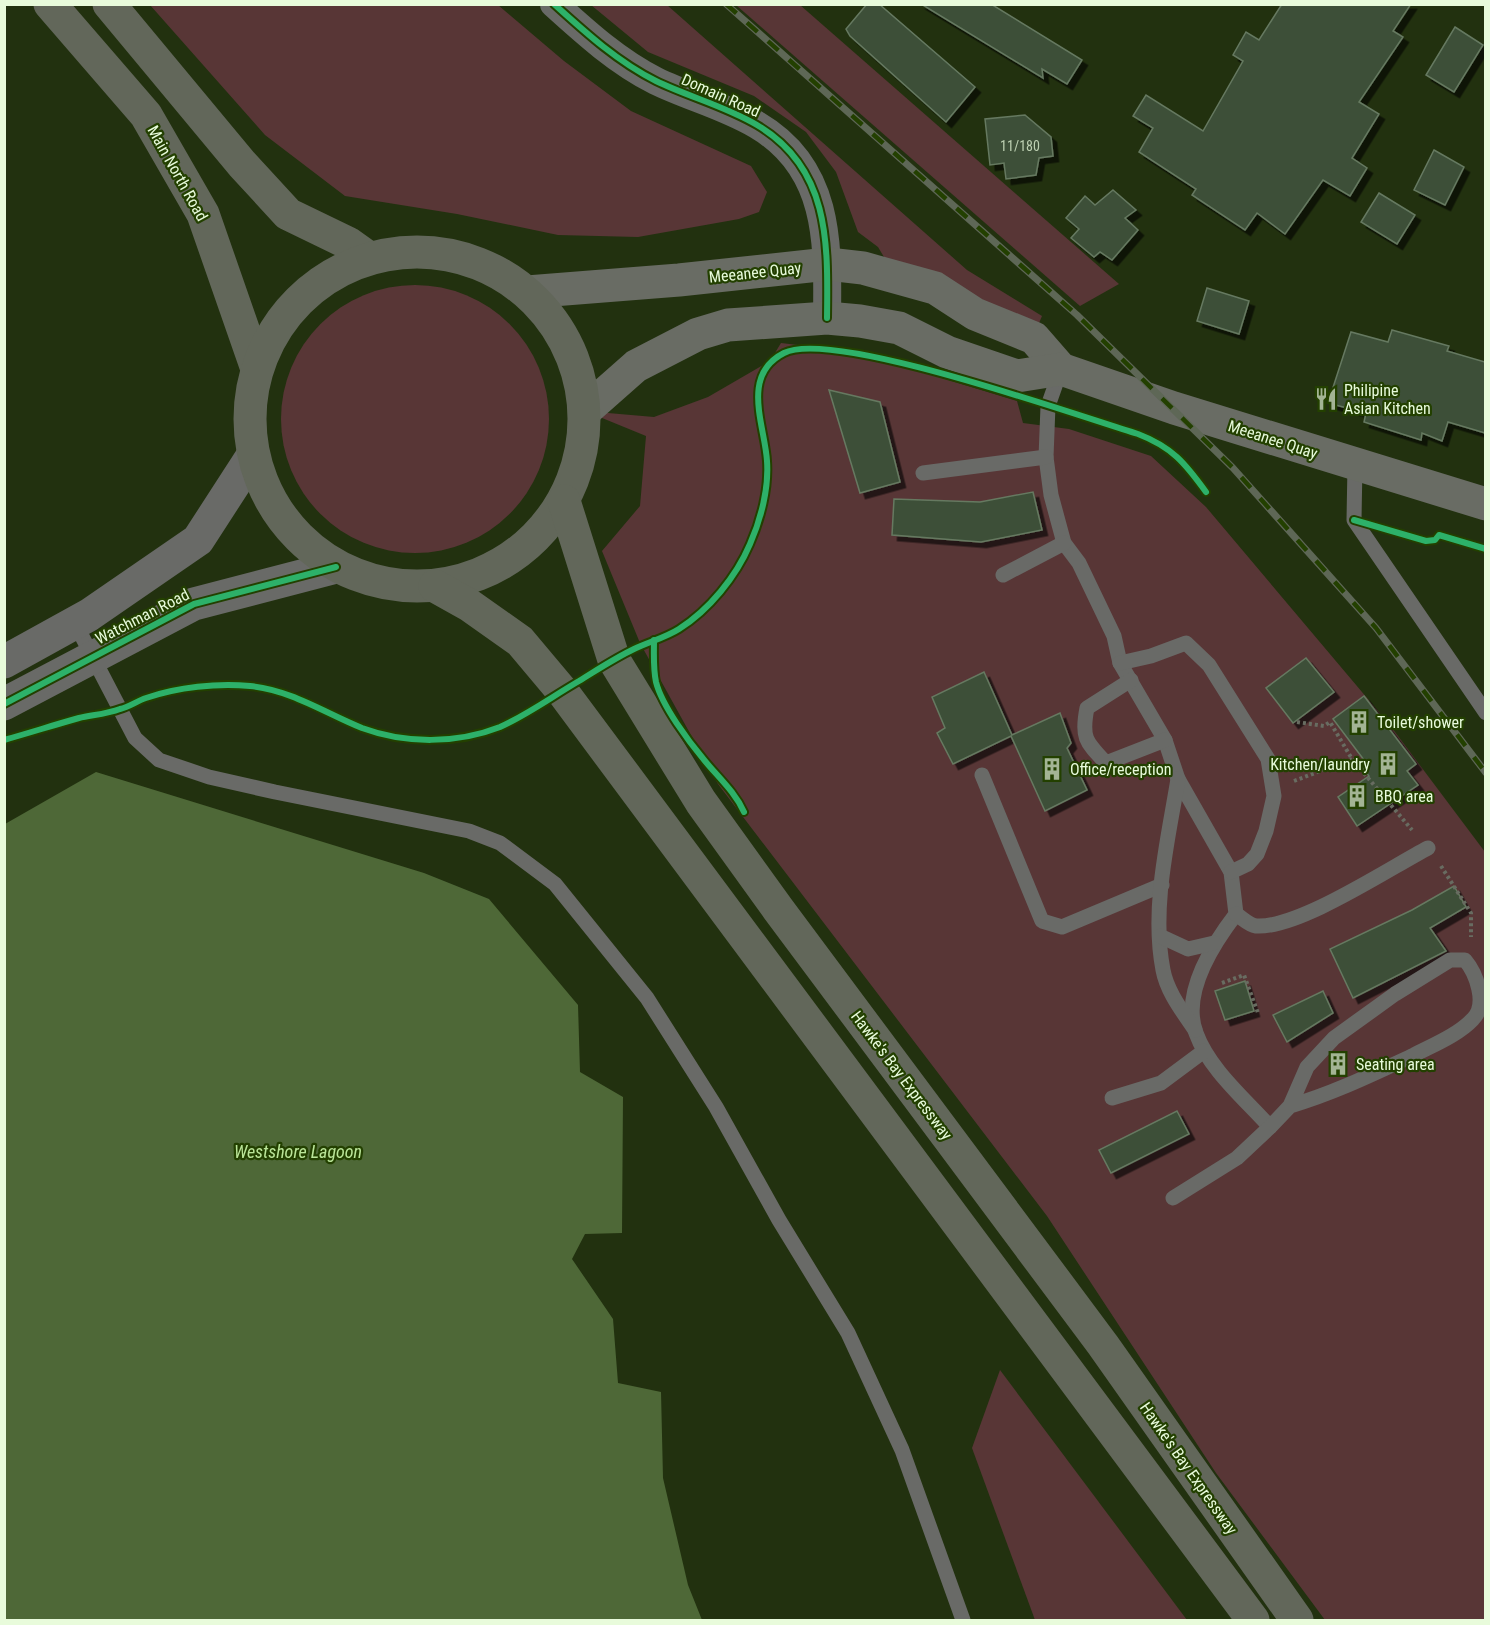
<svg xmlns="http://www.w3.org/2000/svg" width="1490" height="1625" font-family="'Roboto Condensed',sans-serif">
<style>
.green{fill:#583636}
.water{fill:#4e6837}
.building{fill:#3c5038;stroke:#667961;stroke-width:1.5;filter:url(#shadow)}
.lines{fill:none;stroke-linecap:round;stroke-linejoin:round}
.path{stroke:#686c61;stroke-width:4;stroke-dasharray:3 3;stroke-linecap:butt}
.service{stroke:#696a67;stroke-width:15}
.minor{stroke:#696a67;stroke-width:28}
.tertiary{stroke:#696a67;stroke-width:33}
.secondary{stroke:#696c64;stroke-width:33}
.trunk{stroke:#62675a;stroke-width:33}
.rail-casing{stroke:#5e6756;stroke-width:7}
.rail{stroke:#234000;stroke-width:4.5;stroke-dasharray:14;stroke-linecap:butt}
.cycleway-casing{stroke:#234000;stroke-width:10}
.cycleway{stroke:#2db169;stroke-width:6}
.labels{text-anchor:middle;stroke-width:4.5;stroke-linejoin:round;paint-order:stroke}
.number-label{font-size:14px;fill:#bdd0b2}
.street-label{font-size:16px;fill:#e8fbdb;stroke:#234000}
.poi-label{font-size:16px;fill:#e8fbdb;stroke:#234000;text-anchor:start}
.water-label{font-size:18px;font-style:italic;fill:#bae598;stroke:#234000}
</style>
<defs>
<filter id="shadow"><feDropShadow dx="5.5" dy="5.5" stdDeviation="0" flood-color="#0009"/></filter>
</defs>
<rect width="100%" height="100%" fill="#22310f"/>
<!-- green -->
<g class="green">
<path d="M150,5H498L564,61L631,111L751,166L767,192L759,212L739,219L638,237L558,235L457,214L345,196L265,135Z"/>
<path d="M591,5H667L967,270L1042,316L1034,335L896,277L878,247L858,232L836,172L806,132L754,96L648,52Z"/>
<path d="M736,5H800L1119,284L1080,306Z"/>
<circle cx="415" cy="419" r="134"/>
<path d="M781,343L857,352L1017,401L1023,423L1069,429L1151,456L1206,507L1389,724L1485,852V1620H1325L1216,1473L1047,1216L718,784L640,643L602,551L640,506L646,436L585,411L654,417L708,397L770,361Z"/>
<path d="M1000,1370L1187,1620H1035L972,1448Z"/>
</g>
<!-- water -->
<path class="water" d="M96,772L424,873L489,899L578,1005L580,1072L623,1097L622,1233L585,1234L572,1259L613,1319L618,1383L661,1392L663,1478L688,1585L702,1620H5V824Z"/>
<!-- building -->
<g class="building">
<path d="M867,4H879L975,87L946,122L850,36L846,29Z"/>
<path d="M921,4H991L1082,60L1067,84L1042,69L1043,78Z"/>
<path d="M1282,4H1411L1393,31L1403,37L1359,102L1379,114L1352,158L1367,168L1350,196L1323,180L1285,234L1257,213L1245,230L1192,195L1196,189L1139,152L1153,128L1133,116L1146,95L1203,131L1243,61L1233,55L1246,32L1259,40Z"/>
<path d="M1455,27L1483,45L1454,92L1426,75Z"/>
<path d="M1025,115L1051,137L1053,156L1039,158L1036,175L1006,179L1004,163L990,165L985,119Z"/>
<path d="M1434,150L1464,167L1445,205L1414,190Z"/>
<path d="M1113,190L1136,210L1125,218L1138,230L1112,260L1100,252L1094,257L1071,238L1079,229L1066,218L1085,196L1095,205Z"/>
<path d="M1379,193L1415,215L1397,244L1361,222Z"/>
<path d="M1207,288L1249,301L1239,334L1197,321Z"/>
<path d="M1392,330L1449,346L1447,351L1485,362V433L1448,422L1442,441L1422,433L1421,440L1364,422L1366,413L1328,403L1351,332L1388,342Z"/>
<path d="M829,390L880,402L900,482L860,493Z"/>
<path d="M1033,492L1042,530L981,542L892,535L894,499L980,502Z"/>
<path d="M1306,658L1334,692L1293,723L1266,688Z"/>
<path d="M984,672L1012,735L1060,713L1071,743L1067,748L1087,790L1045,811L1011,736L953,764L937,733L945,728L932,697Z"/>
<path d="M1364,696L1416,764L1407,771L1418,785L1357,826L1338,797L1369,776L1360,764L1364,760L1333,719Z"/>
<path d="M1454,886L1466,907L1430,928L1446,951L1353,998L1330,949L1412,910Z"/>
<path d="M1245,981L1254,1011L1225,1020L1215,991Z"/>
<path d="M1323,991L1333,1013L1287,1042L1273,1015Z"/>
<path d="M1177,1111L1189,1134L1111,1173L1099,1150Z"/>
</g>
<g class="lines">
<!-- path -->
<g class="path">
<path d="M1297,722L1324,726L1330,722L1352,759L1412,830"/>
<path d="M1294,781L1352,759"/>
<path d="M1441,866L1471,913V937"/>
<path d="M1222,983L1244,975L1258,1013"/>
</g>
<!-- service -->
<g class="service">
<path d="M1061,369L1048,406L1046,457L1051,495L1064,543L1079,563L1114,636L1120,663L1165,740L1178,779L1231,872L1236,914C1213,944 1181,993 1196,1033C1209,1069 1245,1099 1270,1127"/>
<path d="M1355,465L1354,520L1486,713"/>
<path d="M923,473L1046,457"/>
<path d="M1003,575L1064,543"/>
<path d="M75,623L135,738L159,760L209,777L275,792L469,831L500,843L555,884L647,998L716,1107L779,1220L848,1333L902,1450L963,1620"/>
<path d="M1120,663L1151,656L1186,643L1209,665L1268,759L1274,796L1266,831L1257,854L1248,864L1231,872"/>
<path d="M1131,680L1087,708C1081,738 1086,742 1106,763L1165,740"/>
<path d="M982,775L1042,921L1062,927L1162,885"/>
<path d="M1178,779C1168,840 1151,908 1163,970C1167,992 1183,1012 1195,1030"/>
<path d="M1236,914C1242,918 1249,925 1256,926C1298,929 1388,869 1428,848"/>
<path d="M1160,936L1188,949L1214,943"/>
<path d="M1112,1098L1161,1083L1204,1051"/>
<path d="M1173,1198L1237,1158L1270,1127L1290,1106L1307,1067L1334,1038L1395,994L1450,960H1465C1476,973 1488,1004 1473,1019C1458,1035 1433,1045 1414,1055C1373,1074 1334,1093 1290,1106"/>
</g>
<!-- minor -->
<path class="minor" d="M554,4C586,33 618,62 656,81C689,97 725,106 757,125C830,168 828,243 827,318"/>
<!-- tertiary -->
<g class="tertiary">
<path d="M4,662L89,615L198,540L253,455"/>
<path d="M4,704L194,604L336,567"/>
</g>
<!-- secondary -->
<g class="secondary">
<path d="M527,292L679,280L828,264L863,268L935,288L975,314L1034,338L1061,369"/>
<path d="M585,411L636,366L698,334L728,325L827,318L860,321L899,328L947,352L1017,376L1061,369L1174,408L1486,504"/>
</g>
<!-- trunk -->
<g class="trunk">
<path d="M50,4L146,115L203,214L257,369"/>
<path d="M109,4L242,164L288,214L348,243L369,258"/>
<circle cx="417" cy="419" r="167"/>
<path d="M564,501L614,660L701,802L778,909L1103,1345L1297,1620"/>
<path d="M435,586L469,605L520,641L562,691L1253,1620"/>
</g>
<!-- rail casing -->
<g class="rail-casing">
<path id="rail" d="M726,4L1077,315L1233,468L1376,628L1486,773"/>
</g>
<!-- rail -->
<use href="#rail" class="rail"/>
<!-- cycleway casing -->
<g class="cycleway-casing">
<g id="cycleway">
<path d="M554,4C586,33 618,62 656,81C689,97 725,106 757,125C830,168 828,243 827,318"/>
<path d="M1354,520L1426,541L1435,540L1439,535L1486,549"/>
<path d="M654,640C654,654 653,668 656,682C662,706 689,742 705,761C719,778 735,792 744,812"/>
<path d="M4,704L194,604L336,567"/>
<path d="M4,740C29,733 54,725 79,718C92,715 107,714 120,709C129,707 137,701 146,698C178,687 217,683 250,686C291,690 325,713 362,728C405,744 457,744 500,727C527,715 553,696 579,681C597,670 615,658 634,649C648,642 665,638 679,629C709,610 736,577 750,544C761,519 769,488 767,461C765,426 740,375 784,353C832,328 1078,416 1138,434C1172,447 1185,463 1206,492"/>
</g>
</g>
<!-- cycleway -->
<use href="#cycleway" class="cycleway"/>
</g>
<!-- icons -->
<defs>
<g id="restaurant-bare" transform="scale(1.8)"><path d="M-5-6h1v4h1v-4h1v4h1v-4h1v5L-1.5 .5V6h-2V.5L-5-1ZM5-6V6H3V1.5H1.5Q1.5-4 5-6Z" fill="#a3b494" stroke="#234000" stroke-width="2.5" paint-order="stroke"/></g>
<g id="building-bare" transform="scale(1.8)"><path d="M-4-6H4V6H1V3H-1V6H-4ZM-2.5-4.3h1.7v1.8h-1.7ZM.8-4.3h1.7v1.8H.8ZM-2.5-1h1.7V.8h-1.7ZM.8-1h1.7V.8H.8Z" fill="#a3b494" stroke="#234000" stroke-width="2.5" paint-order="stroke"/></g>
</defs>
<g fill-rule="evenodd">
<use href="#restaurant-bare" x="1326" y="399"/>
<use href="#building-bare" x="1359" y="722"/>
<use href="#building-bare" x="1388" y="764"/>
<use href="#building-bare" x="1052" y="769"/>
<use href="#building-bare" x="1357" y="796"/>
<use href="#building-bare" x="1338" y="1064"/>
</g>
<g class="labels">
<!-- number labels -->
<g class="number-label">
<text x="1020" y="151">11/180</text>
</g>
<!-- street labels -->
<g class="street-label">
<text transform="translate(721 95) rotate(24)" y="6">Domain Road</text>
<text transform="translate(178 173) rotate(61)" y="6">Main North Road</text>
<text transform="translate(755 272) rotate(-6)" y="6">Meeanee Quay</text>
<text transform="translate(1273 439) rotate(18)" y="6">Meeanee Quay</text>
<text transform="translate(142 616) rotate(-27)" y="6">Watchman Road</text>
<text transform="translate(902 1075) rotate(53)" y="6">Hawke's Bay Expressway</text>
<text transform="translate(1189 1468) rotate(55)" y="6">Hawke's Bay Expressway</text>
</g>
<!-- poi labels -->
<g class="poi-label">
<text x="1344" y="396">Philipine<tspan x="1344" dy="18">Asian Kitchen</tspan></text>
<text x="1377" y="728">Toilet/shower</text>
<text x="1370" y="770" text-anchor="end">Kitchen/laundry</text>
<text x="1070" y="775">Office/reception</text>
<text x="1375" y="802">BBQ area</text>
<text x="1356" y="1070">Seating area</text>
</g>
<!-- water labels -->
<g class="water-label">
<text x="298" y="1158">Westshore Lagoon</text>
</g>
</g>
<!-- border -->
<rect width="1490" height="1625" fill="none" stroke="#e8fbdb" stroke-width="12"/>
</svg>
